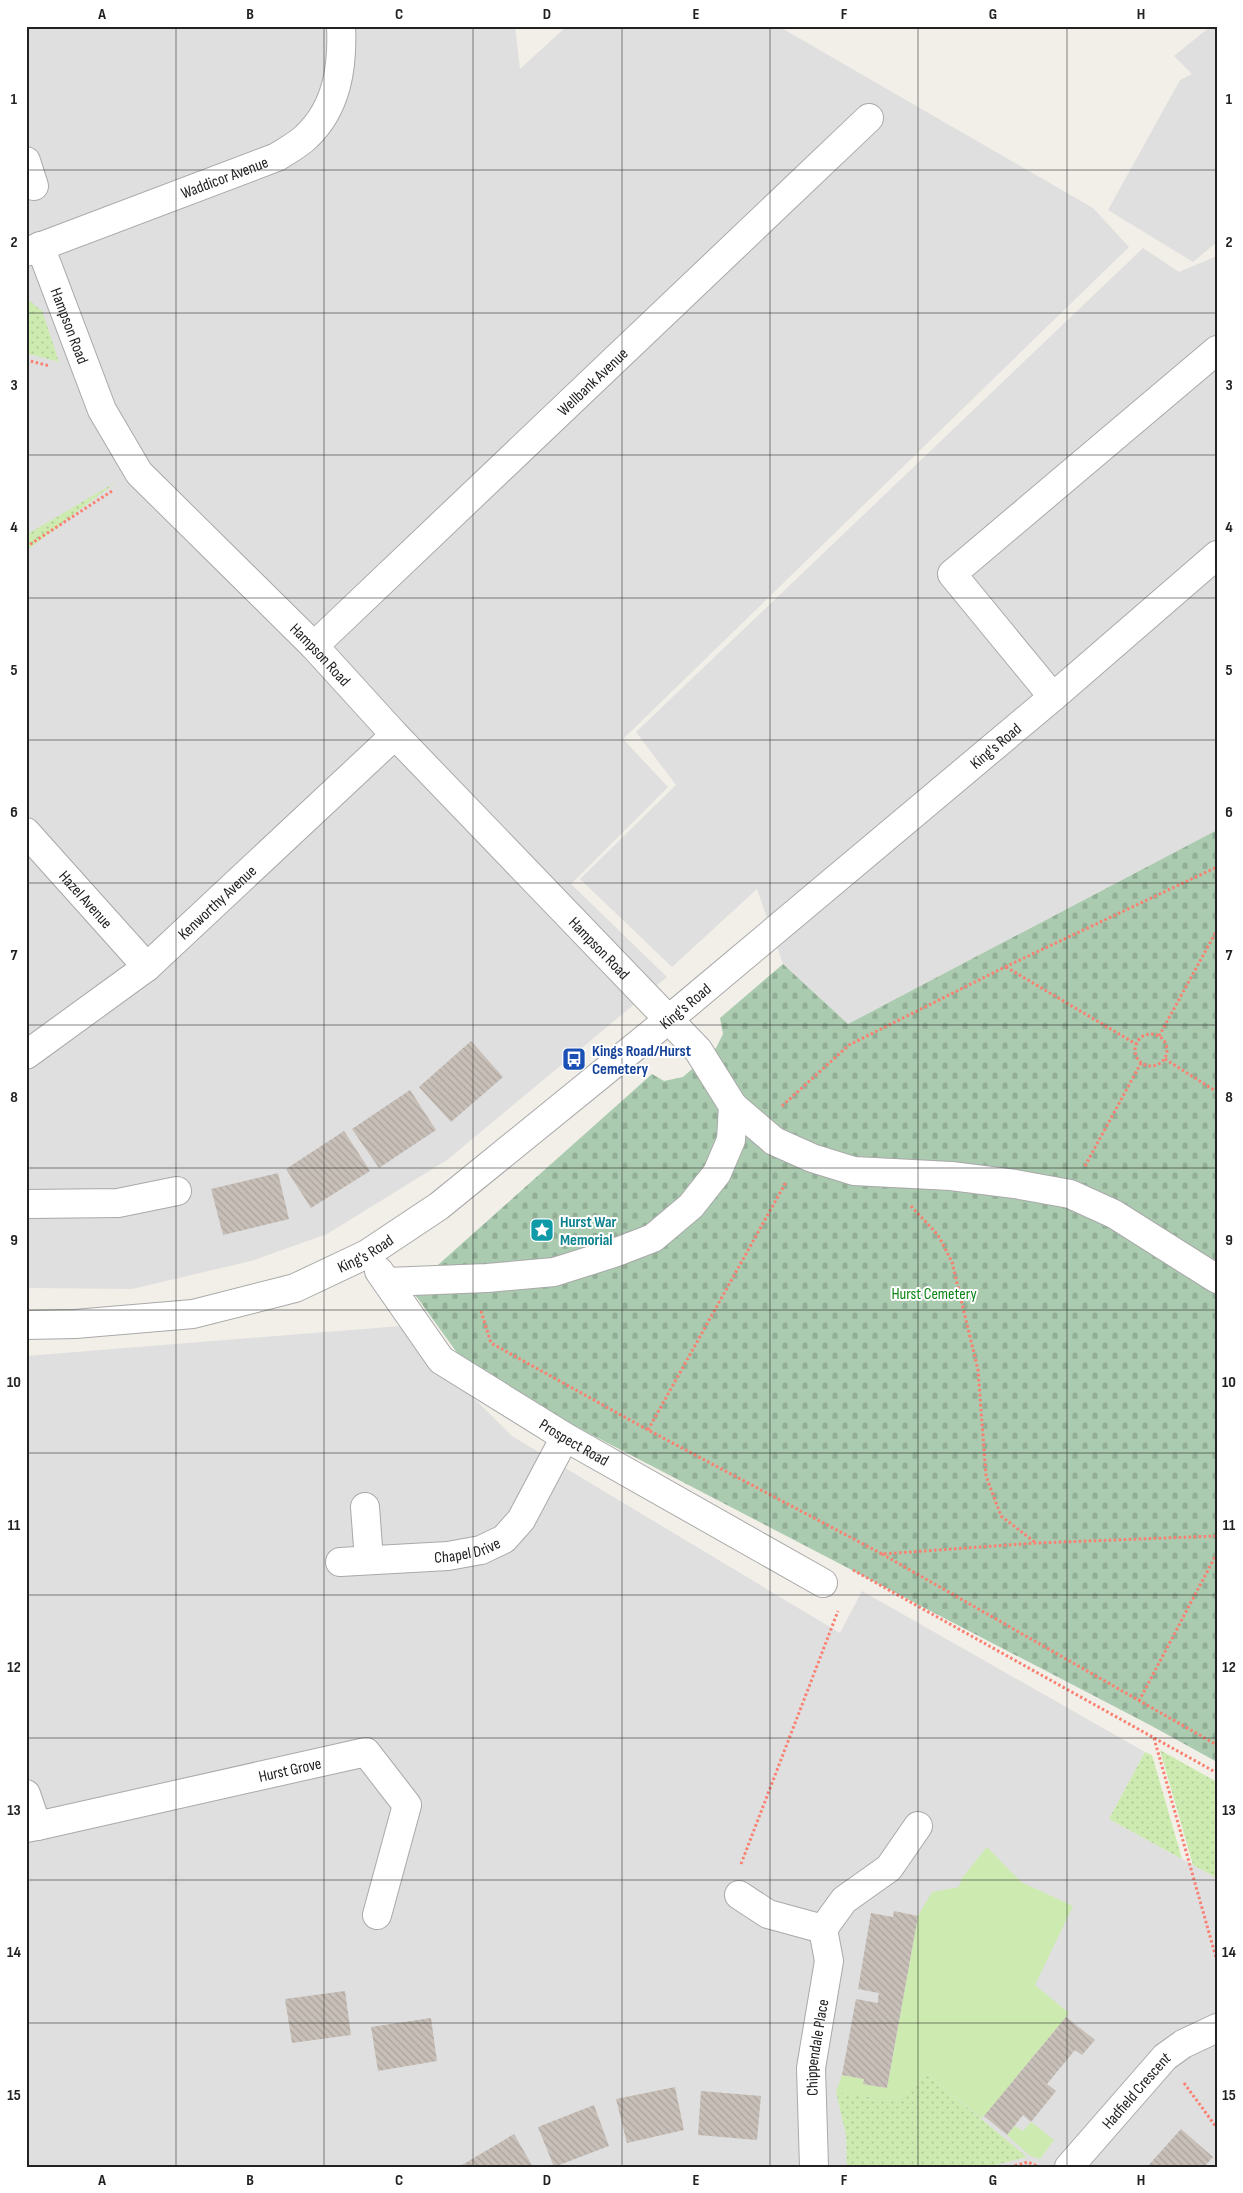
<svg xmlns="http://www.w3.org/2000/svg" width="1243" height="2193" font-family="'Sofia Sans Condensed',sans-serif">
<style>
.residential{fill:#e0dfdf}
.grass{fill:url(#grass-dots)}
.cemetery{fill:url(#cemetery-stones)}
.garden{fill:#cdebb0}
.building{fill:url(#building-back-hatch)}
.lines{fill:none;stroke-linecap:round;stroke-linejoin:round}
.minor-casing{stroke:#a9a9a9;stroke-width:30}
.path{stroke:#fa8072;stroke-width:3;stroke-dasharray:2.5 2.5;stroke-linecap:butt}
.minor{stroke:#fff;stroke-width:28}
.grid{fill:none;stroke:#222;stroke-width:1;stroke-opacity:0.55}
.labels{text-anchor:middle;stroke-width:4;stroke-linejoin:round;paint-order:stroke}
.street-label{font-size:16px;fill:#222;stroke:#fff}
.transit-label{font-size:16px;font-weight:bold;fill:#164399;stroke:#fff;text-anchor:start}
.culture-label{font-size:16px;font-weight:bold;fill:#0d838f;stroke:#fff;text-anchor:start}
.park-label{font-size:16px;fill:#0c8416;stroke:#fff}
.neatline{fill:none;stroke:#222;stroke-width:2}
.grid-label{font-size:16px;text-anchor:middle;font-weight:bold;fill:#222}
</style>
<defs>
<pattern id="grass-dots" width="8" height="8" patternUnits="userSpaceOnUse" patternTransform="scale(1.25)"><rect width="8" height="8" fill="#cdebb0"/><path d="M2 2h.1M6 6h.1" fill="none" stroke="#b0c997" stroke-width="1.8" stroke-linecap="round"/></pattern>
<pattern id="cemetery-stones" width="16" height="16" patternUnits="userSpaceOnUse" patternTransform="scale(1.25)"><rect width="16" height="16" fill="#aacbaf"/><path d="M2 7V4a2 2 0 0 1 4 0v3zM10 15v-3a2 2 0 0 1 4 0v3z" fill="#92ae96"/></pattern>
<pattern id="building-back-hatch" width="6" height="6" patternUnits="userSpaceOnUse" patternTransform="scale(1.25)"><rect width="6" height="6" fill="#c7bfb8"/><path d="M-1 5l2 2M0 0l6 6M5-1l2 2" fill="none" stroke="#aba49e"/></pattern>
</defs>
<rect width="100%" height="100%" fill="#f2efe9"/>
<!-- residential -->
<g class="residential">
<path d="M26,26H515L520,69L567,26H778L1093,208L1129,247L623,739L668,787L571,884L667,977L447,1160L327,1234L251,1261L132,1289L26,1288Z"/>
<path d="M1211,26H1217V242L1193,262L1108,210L1180,80L1192,74L1174,56Z"/>
<path d="M1143,248L1179,272L1217,256V830L848,1024L783,964L757,889L672,967L580,879L676,785L636,732Z"/>
<path d="M401,1326L512,1436L840,1633L862,1591L1145,1752L1109,1819L1217,1878V2167H26V1356Z"/>
</g>
<!-- grass -->
<g class="grass">
<path d="M26,298L42,311L59,362L26,353Z"/>
<path d="M116,482L26,551V535Z"/>
<path d="M1160,1750L1217,1782V1878L1193,1865Z"/>
<path d="M1145,1752L1152,1755L1182,1859L1109,1819Z"/>
<path d="M927,2074L1027,2157L987,2167H847L846,2135L836,2092L896,2101Z"/>
</g>
<!-- cemetery -->
<path class="cemetery" d="M1217,830V1762L1150,1725L471,1372L411,1289L652,1074L664,1081L683,1077L716,1048L723,1034L720,1018L783,964L848,1024Z"/>
<!-- garden -->
<g class="garden">
<path d="M987,1847L1021,1882L1073,1906L1035,1985L1069,2013L1066,2017L984,2116L981,2118L927,2074L896,2101L836,2092L842,2075L864,2079L863,2084L887,2088L918,1916L932,1892L959,1887L962,1878Z"/>
<path d="M1031,2122L1054,2140L1040,2159L1030,2156L1007,2135L1015,2126L1023,2131Z"/>
</g>
<!-- building -->
<g class="building">
<path d="M471,1041L503,1077L451,1122L419,1087Z"/>
<path d="M410,1090L436,1130L379,1168L352,1129Z"/>
<path d="M344,1131L370,1171L311,1208L286,1169Z"/>
<path d="M278,1173L289,1219L223,1235L211,1189Z"/>
<path d="M894,1911L918,1916L887,2088L863,2084L864,2079L842,2075L856,1999L878,2003V1998L879,1993L858,1989L871,1913L893,1917Z"/>
<path d="M345,1991L351,2035L292,2043L285,1999Z"/>
<path d="M1066,2017L1095,2040L1082,2055L1075,2050L1047,2084L1056,2091L1031,2122L1023,2115L1007,2135L984,2116Z"/>
<path d="M431,2018L437,2061L378,2071L371,2027Z"/>
<path d="M675,2087L684,2130L627,2143L616,2099Z"/>
<path d="M701,2091L761,2096L757,2140L698,2135Z"/>
<path d="M594,2105L609,2146L554,2167L538,2127Z"/>
<path d="M1181,2129L1213,2157L1204,2167H1147Z"/>
<path d="M514,2134L533,2167H463L462,2165Z"/>
</g>
<g class="lines">
<!-- minor casing -->
<g class="minor-casing">
<g id="minor">
<path d="M26,161L34,186"/>
<path id="s1" d="M40,246L102,410L139,473L314,646L395,735L698,1050L733,1106L731,1140L717,1173L691,1206L653,1238L614,1253L554,1272L487,1278L387,1282"/>
<path id="s2" d="M26,252L277,157C286,151 298,145 306,137C337,108 343,67 341,26"/>
<path id="s3" d="M314,646L869,118"/>
<path d="M1053,697L952,574L1217,350"/>
<path id="s4" d="M26,832L147,967"/>
<path id="s5" d="M26,1055L147,967L395,735"/>
<path d="M733,1106L774,1141L812,1158L854,1171L951,1176L1015,1184L1070,1194L1114,1214L1217,1279"/>
<path d="M26,1204L118,1203L177,1191"/>
<path id="s6" d="M379,1271L441,1360L565,1437L823,1583"/>
<path id="s7" d="M26,1325L75,1324L193,1314L295,1288L367,1254L439,1206L668,1020L1053,697L1217,555"/>
<path d="M365,1507L369,1560"/>
<path id="s8" d="M340,1562L448,1556L481,1550L504,1539L521,1520L565,1437"/>
<path d="M26,1794L37,1826L26,1828"/>
<path id="s9" d="M37,1826L366,1752L407,1805L377,1915"/>
<path d="M739,1895L768,1914L823,1929"/>
<path id="s10" d="M814,2167L811,2068L829,1961L823,1929L844,1900L889,1868L918,1826"/>
<path id="s11" d="M1069,2167L1165,2057L1183,2044L1217,2028"/>
</g>
</g>
<!-- path -->
<g class="path">
<path d="M26,360L50,366"/>
<path d="M26,547L112,491"/>
<path d="M1006,967L1136,1044"/>
<circle cx="1151" cy="1050" r="16"/>
<path d="M1159,1036L1217,930"/>
<path d="M1165,1059L1217,1092"/>
<path d="M782,1106L849,1045L1005,967L1217,867"/>
<path d="M1085,1166L1141,1063"/>
<path d="M911,1206L938,1235L952,1262L978,1370L986,1476L1001,1516L1036,1543"/>
<path d="M481,1311L491,1343L648,1430L882,1554L1036,1543L1217,1536"/>
<path d="M648,1430L786,1182"/>
<path d="M882,1554L1217,1745"/>
<path d="M853,1570L1217,1773"/>
<path d="M1139,1701L1217,1553"/>
<path d="M1154,1738L1217,1961"/>
<path d="M741,1864L838,1611"/>
<path d="M1184,2083L1217,2128"/>
<path d="M1010,2167L1028,2162L1037,2166"/>
</g>
<!-- minor -->
<use href="#minor" class="minor"/>
</g>
<!-- grid -->
<path class="grid" d="M176,26V2167M324,26V2167M473,26V2167M622,26V2167M770,26V2167M918,26V2167M1067,26V2167M26,170H1217M26,313H1217M26,455H1217M26,598H1217M26,740H1217M26,883H1217M26,1025H1217M26,1168H1217M26,1310H1217M26,1453H1217M26,1595H1217M26,1738H1217M26,1880H1217M26,2023H1217"/>
<!-- icons -->
<defs>
<g id="bus-square" transform="scale(1.25)"><rect x="-9" y="-9" width="18" height="18" rx="4" fill="#1a4fb4" stroke="#fff"/><path d="M-5-6H5V4H4V6H2V4H-2V6H-4V4H-5ZM-3.5-4V0h7V-4ZM-3.5 1.2v1.5H-2V1.2ZM2 1.2v1.5H3.5V1.2Z" fill="#fff"/></g>
<g id="sight-square" transform="scale(1.25)"><rect x="-9" y="-9" width="18" height="18" rx="4" fill="#0f9aa8" stroke="#fff"/><path d="M0-6L1.8-2.2L6-1.7L2.9 1.2L3.7 5.4L0 3.3L-3.7 5.4L-2.9 1.2L-6-1.7L-1.8-2.2Z" fill="#fff"/></g>
</defs>
<g fill-rule="evenodd">
<use href="#bus-square" x="574" y="1059"/>
<use href="#sight-square" x="542" y="1230"/>
</g>
<g class="labels">
<!-- street labels -->
<g class="street-label">
<text dy="6" stroke="none"><textPath href="#s2" startOffset="212">Waddicor Avenue</textPath></text>
<text dy="6" stroke="none"><textPath href="#s1" startOffset="85">Hampson Road</textPath></text>
<text dy="6" stroke="none"><textPath href="#s3" startOffset="384">Wellbank Avenue</textPath></text>
<text dy="6" stroke="none"><textPath href="#s1" startOffset="505">Hampson Road</textPath></text>
<text dy="6" stroke="none"><textPath href="#s7" startOffset="1161">King's Road</textPath></text>
<text dy="6" stroke="none"><textPath href="#s4" startOffset="90">Hazel Avenue</textPath></text>
<text dy="6" stroke="none"><textPath href="#s5" startOffset="245">Kenworthy Avenue</textPath></text>
<text dy="6" stroke="none"><textPath href="#s1" startOffset="910">Hampson Road</textPath></text>
<text dy="6" stroke="none"><textPath href="#s7" startOffset="756">King's Road</textPath></text>
<text dy="6" stroke="none"><textPath href="#s7" startOffset="351">King's Road</textPath></text>
<text dy="6" stroke="none"><textPath href="#s6" startOffset="265">Prospect Road</textPath></text>
<text dy="6" stroke="none"><textPath href="#s8" startOffset="128">Chapel Drive</textPath></text>
<text dy="6" stroke="none"><textPath href="#s9" startOffset="259">Hurst Grove</textPath></text>
<text dy="6" stroke="none"><textPath href="#s10" startOffset="120">Chippendale Place</textPath></text>
<text dy="6" stroke="none"><textPath href="#s11" startOffset="102">Hadfield Crescent</textPath></text>
</g>
<!-- transit labels -->
<g class="transit-label">
<text x="592" y="1056">Kings Road/Hurst<tspan x="592" dy="18">Cemetery</tspan></text>
</g>
<!-- culture labels -->
<g class="culture-label">
<text x="560" y="1227">Hurst War<tspan x="560" dy="18">Memorial</tspan></text>
</g>
<!-- park labels -->
<g class="park-label">
<text x="934" y="1299">Hurst Cemetery</text>
</g>
</g>
<!-- border -->
<rect width="1243" height="2193" fill="none" stroke="#ffffff" stroke-width="55"/>
<rect x="28" y="28" width="1188" height="2138" class="neatline"/>
<g class="grid-label">
<text x="102" y="19">A</text>
<text x="250" y="19">B</text>
<text x="399" y="19">C</text>
<text x="547" y="19">D</text>
<text x="696" y="19">E</text>
<text x="844" y="19">F</text>
<text x="993" y="19">G</text>
<text x="1141" y="19">H</text>
<text x="14" y="104">1</text>
<text x="1229" y="104">1</text>
<text x="14" y="247">2</text>
<text x="1229" y="247">2</text>
<text x="14" y="390">3</text>
<text x="1229" y="390">3</text>
<text x="14" y="532">4</text>
<text x="1229" y="532">4</text>
<text x="14" y="675">5</text>
<text x="1229" y="675">5</text>
<text x="14" y="817">6</text>
<text x="1229" y="817">6</text>
<text x="14" y="960">7</text>
<text x="1229" y="960">7</text>
<text x="14" y="1102">8</text>
<text x="1229" y="1102">8</text>
<text x="14" y="1245">9</text>
<text x="1229" y="1245">9</text>
<text x="14" y="1387">10</text>
<text x="1229" y="1387">10</text>
<text x="14" y="1530">11</text>
<text x="1229" y="1530">11</text>
<text x="14" y="1672">12</text>
<text x="1229" y="1672">12</text>
<text x="14" y="1815">13</text>
<text x="1229" y="1815">13</text>
<text x="14" y="1957">14</text>
<text x="1229" y="1957">14</text>
<text x="14" y="2100">15</text>
<text x="1229" y="2100">15</text>
<text x="102" y="2185">A</text>
<text x="250" y="2185">B</text>
<text x="399" y="2185">C</text>
<text x="547" y="2185">D</text>
<text x="696" y="2185">E</text>
<text x="844" y="2185">F</text>
<text x="993" y="2185">G</text>
<text x="1141" y="2185">H</text>
</g>
</svg>
